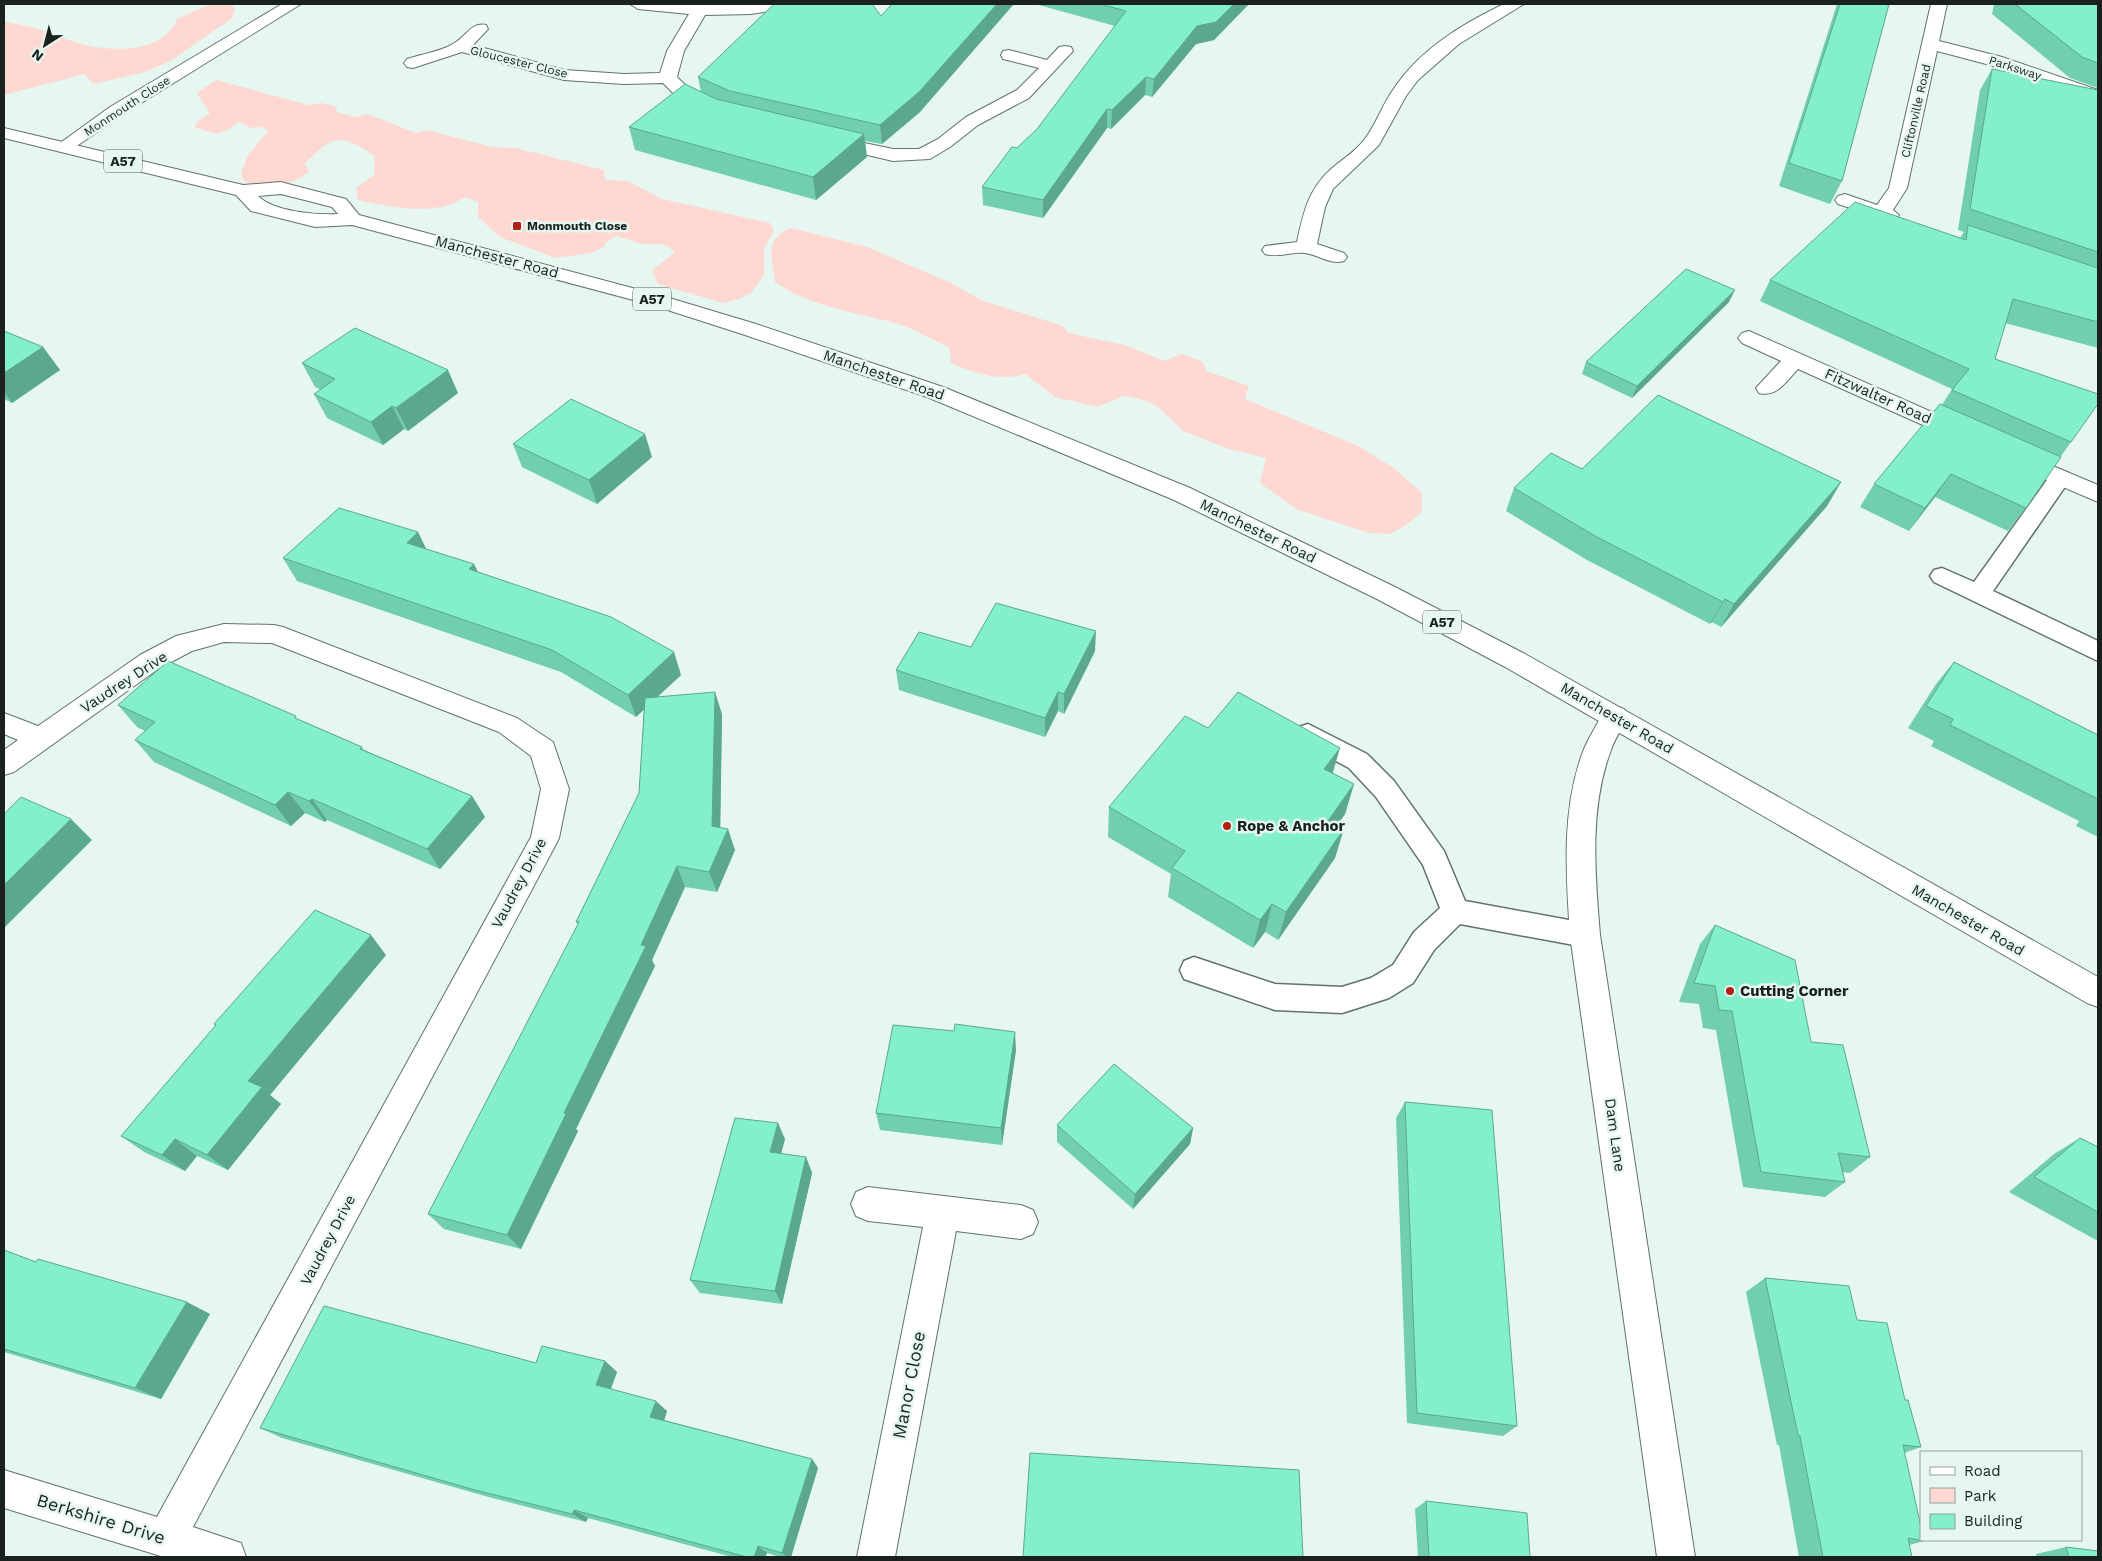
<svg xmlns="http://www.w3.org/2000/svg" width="2102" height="1561" font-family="'Work Sans',sans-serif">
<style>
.green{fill:#fed8d1}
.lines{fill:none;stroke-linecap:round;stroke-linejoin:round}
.lane-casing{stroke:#61716b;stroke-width:3}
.street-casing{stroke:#61716b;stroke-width:2}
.secondary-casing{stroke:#61716b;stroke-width:2}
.primary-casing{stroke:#61716b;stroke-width:2}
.lane{fill:#fff;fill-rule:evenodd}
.street{fill:#fff;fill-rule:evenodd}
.secondary{fill:#fff;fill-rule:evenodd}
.primary{fill:#fff;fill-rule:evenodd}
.wall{fill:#71ceb0}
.shaded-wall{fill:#5ca790}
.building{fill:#83efcd;stroke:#5ca790}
.poi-dot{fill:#b02114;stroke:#e5f7f0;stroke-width:2}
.labels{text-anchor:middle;stroke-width:5;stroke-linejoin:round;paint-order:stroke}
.far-street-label{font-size:12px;fill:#1a211e;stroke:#e5f7f0}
.far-poi-label{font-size:12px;font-weight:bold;fill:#1a211e;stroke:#e5f7f0;text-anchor:start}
.shield{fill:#e5f7f0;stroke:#57615d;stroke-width:1}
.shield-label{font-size:14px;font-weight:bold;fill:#1a211e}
.street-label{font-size:15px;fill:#1a211e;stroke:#e5f7f0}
.poi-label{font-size:15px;font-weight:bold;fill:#1a211e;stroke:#e5f7f0;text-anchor:start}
.near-street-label{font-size:18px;fill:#1a211e;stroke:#e5f7f0}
</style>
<rect width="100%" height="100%" fill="#e5f7f0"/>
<!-- green -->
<g class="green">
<path d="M210,4H231L235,9L231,19L169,62L141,73L93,84L85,74L4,95V21C14,24 24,25 34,28C49,31 63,39 78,43C111,52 162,55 177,19Z"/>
<path d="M216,80L308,105L321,103L337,107L336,112L356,117L368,114L416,133L427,130L492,147L516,148L604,170L605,180L628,181L662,199L770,223L774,230L764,248V275L751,293L739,299L723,303L658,284L652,271L675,252L664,244H642L616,236L606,242L604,247L591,253L556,258L500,237L478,217V202L466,197C458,201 449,206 440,207C414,212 384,206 358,200L356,188L374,175L375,157C364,148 346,136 331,142C322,146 312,157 305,163L309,172C288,187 270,191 244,181L241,173L248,155L268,131L263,127L251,128L239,122C231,126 224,135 214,133C208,132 202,129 195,128L197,122L210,113L197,93Z"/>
<path d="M791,228L867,247L951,283L981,300L1063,326L1068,333L1125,345L1164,361L1182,354L1203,362L1206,371L1249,386L1245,399L1358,446L1394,468L1422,493V512L1409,523L1390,534L1369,533L1296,509L1260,483L1266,458L1229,449L1183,431L1157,406L1141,399L1124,396L1097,407L1055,397L1025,374C1000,382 974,373 951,363L949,347C931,339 911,327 892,322C852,312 809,306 775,282C772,256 763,240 791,228Z"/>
</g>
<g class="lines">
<!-- lane casing -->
<g class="lane-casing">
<g id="lane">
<path d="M2060,471L2068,473L2071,478L1993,591L2098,641V661L1934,582L1930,576L1934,570L1942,568L1974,582L2052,473Z"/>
<path d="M1308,724L1367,754L1394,781L1444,851L1465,901L1585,923L1595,926L1599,935L1595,944L1585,947L1460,924L1434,950L1413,983L1389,998L1342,1013L1275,1010L1184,979L1180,970L1184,961L1194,957L1275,984L1342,987L1371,978L1393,965L1414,932L1440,908L1423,865L1376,797L1349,768L1299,741L1295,734L1299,727Z"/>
</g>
</g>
<!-- street casing -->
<g class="street-casing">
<g id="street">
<path d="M282,4H301L122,115L71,150H59L56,146L110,107Z"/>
<path d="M630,4H796L794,7L751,14L705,15L684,51L677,77L694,94L718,110L715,114L709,115L682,102L663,83L624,84L564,80L462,52L413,68L407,67L404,63L407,59C422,54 444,51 456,42C467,35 472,22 486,25L488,29L473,45L565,70L624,74L660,73L667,51L689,14L638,9Z"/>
<path d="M1504,4H1524L1459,44L1418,80L1406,96L1379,145L1333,189L1325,207L1317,244L1344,253L1347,257L1344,261C1330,265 1319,255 1305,253C1292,251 1279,258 1265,254L1262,250L1265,246L1297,242C1303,214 1308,190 1330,170C1341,160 1355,152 1364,140C1376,125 1382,105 1393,90C1419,50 1462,24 1504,4Z"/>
<path d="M1931,4H1947L1939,41L2002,57L2098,90V101L1990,65L1937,51L1907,188L1893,210L1899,215L1896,219L1889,221L1838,204L1835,200L1838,196L1845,194L1877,205L1889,188Z"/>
<path d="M1065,46L1071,47L1073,51L1029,98L978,125L950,147L930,159L893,161L825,145L822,141L825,137L831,136L893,149H919L938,139L966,117L1017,90L1039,68L1003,59L1001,55L1003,51L1009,50L1047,60L1059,47Z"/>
<path d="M1749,331L1970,429L1973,434L1970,439L1962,441L1954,439L1798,369C1787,380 1777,398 1759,393L1756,388L1781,361L1742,343L1738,338L1742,333Z"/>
<path d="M2015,450L2098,485V502L2007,463L2004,458L2007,453Z"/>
<path d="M224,624L274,625L283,627L517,718L553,742L569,789L559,838L555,846L193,1527L241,1543L246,1557H164L4,1508V1470L157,1517L531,837L541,789L531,756L499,732L272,643L224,642L192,651L158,669L14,772L4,775V750L18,740L4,734V713L38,726L140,655L176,636Z"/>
<path d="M868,1187L1021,1205L1033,1210L1038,1222L1033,1234L1021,1239L956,1231L895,1557H857L923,1227L868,1221L856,1216L851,1204L856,1192Z"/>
</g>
</g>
<!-- secondary casing -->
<g class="secondary-casing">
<path id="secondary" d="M1615,706L1624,709L1628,716C1623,727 1615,738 1611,750C1589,808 1595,874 1600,935L1695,1557H1657L1570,935C1566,874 1561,807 1584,749C1590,735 1598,722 1606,709Z"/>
</g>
<!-- primary casing -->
<g class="primary-casing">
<path id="primary" d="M4,128L243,185L281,182L288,184L346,199L359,215L666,297L756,324L943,387L1190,488L1395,587L1525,654L2098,977V1007L2087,1003L1507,668L1377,599L1174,500L927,397L742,334L652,305L352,225L315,227L251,211L236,195L4,138ZM281,194L332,207L338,214C316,215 274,212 258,196Z"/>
</g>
<!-- lane -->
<use href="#lane" class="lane"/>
<!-- street -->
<use href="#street" class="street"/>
<!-- secondary -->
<use href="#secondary" class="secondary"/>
<!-- primary -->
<use href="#primary" class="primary"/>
</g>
<!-- wall -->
<g class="wall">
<path d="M1035,4H1249L1214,40L1196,44L1152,97L1145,95L1111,129L1107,128L1043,218L983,205L982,187L1017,148L1037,129L1115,26Z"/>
<path d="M1837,4H1889L1842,181L1830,204L1779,186Z"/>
<path d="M1994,4H2098V88L2070,78L1992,14Z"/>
<path d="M1992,69L2098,90V348L2005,323L1995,359L2071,442L2061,456L2026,508L2008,531L1935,497L1909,531L1860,507L1874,484L1942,405L1952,389L1760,301L1770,280L1960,238L1964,232L1958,230L1980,90Z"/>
<path d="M698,77L920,112L882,144L865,141L867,157L816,200L635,150L629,127L701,92Z"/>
<path d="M1729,302L1632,398L1582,374L1586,362Z"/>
<path d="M4,331L43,347L60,370L12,403L4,399Z"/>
<path d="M302,363L458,393L408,431L404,429L383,445L327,418L314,394L321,390L315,387Z"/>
<path d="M513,444L652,457L597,504L522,467Z"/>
<path d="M1582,469L1841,482L1827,506L1721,627L1712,622L1710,624L1587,560L1506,511L1514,488Z"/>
<path d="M418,532L426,549L478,572L681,675L657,697L722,714L720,828L735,850L717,892L685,887L652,960L655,966L576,1129L578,1131L521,1249L444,1229L428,1214L578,924L576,922L639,793L644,709L636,717L561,672L297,581L283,558Z"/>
<path d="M971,647L1095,651L1064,714L1058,711L1045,737L899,690L896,670Z"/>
<path d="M1954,662L2098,735V837L2076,826L2079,821L1931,746L1934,741L1908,728L1936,684Z"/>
<path d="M118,705L298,719L362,747L364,750L472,796L485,817L440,869L327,820L325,822L305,813L291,826L154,762L135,740L145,731L137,727Z"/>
<path d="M1208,728L1333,773L1354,784L1345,814L1337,825L1335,858L1278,940L1265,932L1253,948L1168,897L1171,874L1108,837L1109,807Z"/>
<path d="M1715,925L1811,1042L1870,1157L1850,1173L1843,1172L1845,1182L1825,1197L1743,1187L1716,1030L1703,1028L1699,1004L1679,1002L1700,944Z"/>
<path d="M386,955L270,1095L281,1104L228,1170L197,1156L185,1171L144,1152L121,1136L216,1025L214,1024Z"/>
<path d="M954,1031L1016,1050L1002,1145L880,1130L876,1113Z"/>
<path d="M1405,1102L1517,1426L1503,1436L1407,1423L1396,1118Z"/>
<path d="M1057,1125L1193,1128L1190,1144L1133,1209L1057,1142Z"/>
<path d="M2080,1138L2098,1147V1241L2009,1192L2054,1154Z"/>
<path d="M785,1139L781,1154L806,1157L812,1173L782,1304L700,1293L690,1280Z"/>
<path d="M4,1250L36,1262L210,1314L161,1399L4,1352Z"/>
<path d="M1765,1278L1857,1320L1905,1400L1921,1447L1904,1453L1924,1541L1909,1545L1912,1557H1799L1779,1445H1777L1746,1292Z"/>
<path d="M605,1361L617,1372L611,1389L667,1411L664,1420L812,1459L818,1468L791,1557H780L767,1553L765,1557H732L588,1518L586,1522L492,1498L282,1438L260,1428L536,1363Z"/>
<path d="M1426,1501L1530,1557H1418L1415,1509Z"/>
<path d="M2066,1547L2098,1557H2037L2036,1554Z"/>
</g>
<!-- shaded-wall -->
<g class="shaded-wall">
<path d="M997,4H1014L920,112L882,144L880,125Z"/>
<path d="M1234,4H1249L1214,40L1196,44L1152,97L1154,79L1197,26Z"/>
<path d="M1146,77L1145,95L1111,129L1112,110Z"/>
<path d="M1107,109V128L1043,218V200Z"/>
<path d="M864,134L867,157L816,200L813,177Z"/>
<path d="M1735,290L1729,302L1632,398L1637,386Z"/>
<path d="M43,347L60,370L12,403L4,392V373Z"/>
<path d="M448,370L458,393L408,431L396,408Z"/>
<path d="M392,406L404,429L383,445L371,422Z"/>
<path d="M645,434L652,457L597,504L589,480Z"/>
<path d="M1951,474L1935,497L1909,531L1925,508Z"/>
<path d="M1841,482L1827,506L1721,627L1734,604Z"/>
<path d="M418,532L429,555L407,543Z"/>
<path d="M474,564L485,586L469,569Z"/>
<path d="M1725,599L1712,622L1710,624L1723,602Z"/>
<path d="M1096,631L1095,651L1064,714V694Z"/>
<path d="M674,652L681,675L636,717L628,695Z"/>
<path d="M715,692L722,714L720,847L712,826Z"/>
<path d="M1058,692V711L1045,737V718Z"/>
<path d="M1340,748L1331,779L1324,769Z"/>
<path d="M1354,784L1345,814L1319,851L1328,821Z"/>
<path d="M288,792L305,813L291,826L275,805Z"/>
<path d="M472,796L485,817L440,869L427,849Z"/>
<path d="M312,799L327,820L325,822L309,801Z"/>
<path d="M71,819L92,840L4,928V885Z"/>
<path d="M728,829L735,850L717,892L709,872Z"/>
<path d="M1344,829L1335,858L1278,940L1286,912Z"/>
<path d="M677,866L685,887L652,960L655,966L576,1129L578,1131L521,1249L507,1235Z"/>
<path d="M1272,904L1265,932L1253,948L1260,920Z"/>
<path d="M371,935L386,955L270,1095L281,1104L228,1170L207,1155L248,1081Z"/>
<path d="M1015,1032L1016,1050L1002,1145L1001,1128Z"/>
<path d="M778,1123L785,1139L777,1168L770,1152Z"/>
<path d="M1193,1128L1190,1144L1133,1209L1135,1194Z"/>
<path d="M175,1139L197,1156L185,1171L162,1155Z"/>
<path d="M806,1157L812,1173L782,1304L775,1291Z"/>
<path d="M187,1302L210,1314L161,1399L135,1388Z"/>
<path d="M605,1361L617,1372L608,1396L596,1385Z"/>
<path d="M656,1401L667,1411L662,1427L650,1417Z"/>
<path d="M812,1459L818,1468L791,1557H787L782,1553Z"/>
<path d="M574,1510L588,1518L586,1522L572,1514Z"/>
<path d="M758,1546L767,1553L765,1557H754Z"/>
</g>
<!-- building -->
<g class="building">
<path d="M774,4H872L881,16L892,4H997L919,92L880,125L730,91L698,77Z"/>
<path d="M1100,4H1234L1216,22L1197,26L1154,79L1146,77L1112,110L1107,109L1043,200L982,187L1012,147L1017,148L1037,129L1126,11Z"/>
<path d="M1840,4H1889L1842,181L1789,163Z"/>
<path d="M2015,4H2098V63L2082,57Z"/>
<path d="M1992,69L2098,90V252L1970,209Z"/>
<path d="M685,84L716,99L864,134L813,177L629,127Z"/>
<path d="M1855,202L1966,240L1968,225L2098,268V322L2013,299L1995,359L2098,394V404L2071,442L1952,390L1969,369L1770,280Z"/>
<path d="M1686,269L1735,290L1637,386L1586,362Z"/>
<path d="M355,328L448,370L396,408L392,406L371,422L314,394L335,379L302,363Z"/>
<path d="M4,331L43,347L4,373Z"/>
<path d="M1658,395L1841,482L1734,604L1725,599L1723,602L1597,537L1514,488L1551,453L1582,469Z"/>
<path d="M571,399L645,434L589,480L513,444Z"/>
<path d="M1940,404L2061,457L2026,508L1951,474L1925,508L1874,484Z"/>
<path d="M339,508L418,532L407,543L474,564L469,569L611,617L674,652L628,695L552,650L283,558Z"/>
<path d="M996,603L1096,631L1064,694L1058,692L1045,718L896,670L919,632L971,647Z"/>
<path d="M168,661L296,716L295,718L362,747L360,749L472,796L427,849L312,799L309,801L288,792L275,805L135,740L155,722L118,705Z"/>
<path d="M1954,662L2098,735V799L1950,725L1953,719L1926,706Z"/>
<path d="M715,692L712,826L728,829L709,872L677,866L641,945L646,946L564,1113L566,1114L507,1235L428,1214L579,922H576L639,793L645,698Z"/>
<path d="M1238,692L1340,748L1324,769L1354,784L1328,821L1344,829L1286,912L1272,904L1260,920L1172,868L1185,851L1109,807L1185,716L1208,728Z"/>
<path d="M21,797L71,819L4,885V814Z"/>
<path d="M315,910L371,935L248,1081L262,1087L207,1155L175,1139L162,1155L121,1136L216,1025L214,1024Z"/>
<path d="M1715,925L1795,960L1811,1042L1843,1045L1870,1157L1838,1153L1845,1182L1761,1172L1732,1011L1719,1010L1715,986L1694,983Z"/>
<path d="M955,1024L1015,1032L1001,1128L876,1113L893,1025L954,1031Z"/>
<path d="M1114,1064L1193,1128L1135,1194L1057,1125Z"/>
<path d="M1405,1102L1492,1110L1517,1426L1417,1413Z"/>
<path d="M735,1118L778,1123L770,1152L806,1157L775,1291L690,1280Z"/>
<path d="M2080,1138L2098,1147V1212L2034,1177Z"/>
<path d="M4,1250L36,1262L38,1259L187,1302L135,1388L4,1349Z"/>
<path d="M1765,1278L1849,1286L1857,1320L1887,1323L1905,1400H1908L1921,1447L1903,1445L1921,1527V1540H1924V1541L1908,1538L1912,1557H1823L1800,1436L1798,1435Z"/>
<path d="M324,1306L536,1363L542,1346L605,1361L596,1385L656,1401L650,1417L812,1459L782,1553L758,1546L754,1557H747L574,1510L572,1514L475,1490L260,1428Z"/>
<path d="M1030,1453L1299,1470L1303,1557H1023Z"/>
<path d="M1426,1501L1527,1513L1530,1557H1429Z"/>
<path d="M2066,1547L2098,1551V1557H2069Z"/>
</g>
<!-- markers -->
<g class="poi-dot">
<rect x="512" y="221" width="10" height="10" rx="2.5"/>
<circle cx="1227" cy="826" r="5"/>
<circle cx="1730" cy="991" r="5"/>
</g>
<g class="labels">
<!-- far-street labels -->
<g class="far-street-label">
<text transform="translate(519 62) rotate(14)" y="4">Gloucester Close</text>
<text transform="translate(2015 68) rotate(18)" y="4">Parksway</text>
<text transform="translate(127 106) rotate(-33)" y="4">Monmouth Close</text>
<text transform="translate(1916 111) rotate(-77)" y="4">Cliftonville Road</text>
</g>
<!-- far-poi labels -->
<g class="far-poi-label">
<text x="527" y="230">Monmouth Close</text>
</g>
<!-- shield labels -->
<g class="shield">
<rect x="104" y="149.5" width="38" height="23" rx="4"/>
<rect x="633" y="287.5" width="38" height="23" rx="4"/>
<rect x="1423" y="610.5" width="38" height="23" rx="4"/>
</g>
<g class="shield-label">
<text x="123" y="166">A57</text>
<text x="652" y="304">A57</text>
<text x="1442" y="627">A57</text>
</g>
<!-- street labels -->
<g class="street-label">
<text transform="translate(497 257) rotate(15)" y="5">Manchester Road</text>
<text transform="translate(884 375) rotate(19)" y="5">Manchester Road</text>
<text transform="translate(1878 396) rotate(24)" y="5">Fitzwalter Road</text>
<text transform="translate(1258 531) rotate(26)" y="5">Manchester Road</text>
<text transform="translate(124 682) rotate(-33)" y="5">Vaudrey Drive</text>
<text transform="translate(1617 718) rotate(30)" y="5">Manchester Road</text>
<text transform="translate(519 883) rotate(-62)" y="5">Vaudrey Drive</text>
<text transform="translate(1968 920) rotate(30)" y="5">Manchester Road</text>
<text transform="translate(1615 1135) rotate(82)" y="5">Dam Lane</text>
<text transform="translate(328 1240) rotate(-62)" y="5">Vaudrey Drive</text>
</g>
<!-- poi labels -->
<g class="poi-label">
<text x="1237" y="831">Rope &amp; Anchor</text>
<text x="1740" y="996">Cutting Corner</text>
</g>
<!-- near-street labels -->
<g class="near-street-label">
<text transform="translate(909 1385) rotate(-79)" y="6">Manor Close</text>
<text transform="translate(101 1519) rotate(17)" y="6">Berkshire Drive</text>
</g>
</g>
<!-- border -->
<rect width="2102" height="1561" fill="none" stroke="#1a211e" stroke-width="10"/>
<!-- legend -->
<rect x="1920" y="1451" width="162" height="90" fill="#e5f7f0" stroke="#94a19c"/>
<rect x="1930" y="1467" width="25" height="8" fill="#ffffff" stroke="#94a19c"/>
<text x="1964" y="1476" font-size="15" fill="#1a211e">Road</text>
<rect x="1930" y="1488" width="25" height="15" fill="#fed8d1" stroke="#94a19c"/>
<text x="1964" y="1501" font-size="15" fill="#1a211e">Park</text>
<rect x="1930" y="1514" width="25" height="15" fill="#83efcd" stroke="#94a19c"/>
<text x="1964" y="1526" font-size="15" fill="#1a211e">Building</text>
<!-- north arrow -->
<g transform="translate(45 45) rotate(216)" stroke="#e5f7f0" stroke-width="4" paint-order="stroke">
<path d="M0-4L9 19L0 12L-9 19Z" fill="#1a211e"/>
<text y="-8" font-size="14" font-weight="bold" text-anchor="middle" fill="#1a211e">N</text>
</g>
</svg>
